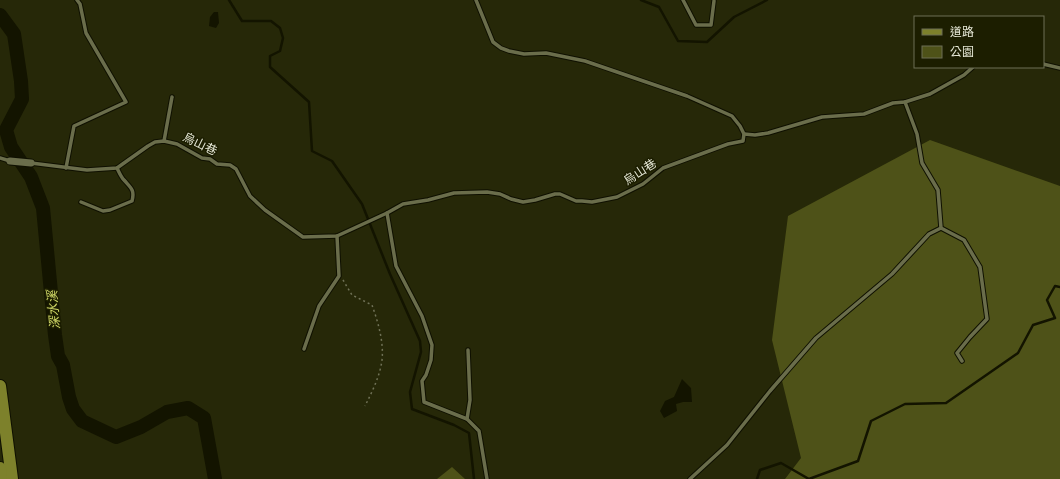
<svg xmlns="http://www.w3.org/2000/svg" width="1060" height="479" font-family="'Sofia Sans Condensed','Noto Sans TC',sans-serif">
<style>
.green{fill:#4e5218}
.water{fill:#131400}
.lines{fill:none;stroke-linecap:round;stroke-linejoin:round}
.stream{stroke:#131400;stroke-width:2.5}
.river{stroke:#131400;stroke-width:14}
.service-casing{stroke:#0f1000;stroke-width:5.5}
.minor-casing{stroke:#0f1000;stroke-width:9}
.primary-casing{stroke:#0f1000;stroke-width:14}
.path{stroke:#707257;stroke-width:1.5;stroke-dasharray:2 3;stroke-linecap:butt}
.service{stroke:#6a6d4b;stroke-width:3.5}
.minor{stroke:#6a6d4b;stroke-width:7}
.primary{stroke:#7d812b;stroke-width:12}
.labels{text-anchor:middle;stroke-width:3;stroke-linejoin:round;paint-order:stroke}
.street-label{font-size:12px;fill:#e5e7d5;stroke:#1c1e00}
.water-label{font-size:13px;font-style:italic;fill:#d0d866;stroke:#1c1e00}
</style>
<rect width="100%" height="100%" fill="#262808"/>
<!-- green -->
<g class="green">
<path d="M930,140L1060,186V479H785L801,458L772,340L788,216Z"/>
<path d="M452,467L465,479H437Z"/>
</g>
<!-- water -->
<g class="water">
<path d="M214,12H218L219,23L216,28L209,26L210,17Z"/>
<path d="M682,379L691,388L692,402H683L676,404L677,411L664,418L660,411L665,401L674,397Z"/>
</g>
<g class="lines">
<!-- stream -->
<g class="stream">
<path d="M229,0L242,21H271L280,28L283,38L280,51L270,56V67L309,102L312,151L332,161L362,204L390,274L420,341L421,352L410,392L412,409L454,425L469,433L474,479"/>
<path d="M641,0L659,7L678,41L707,42L734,17L767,0"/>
<path d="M757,479L760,470L781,463L809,479L858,461L871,421L905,404L946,403L1018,353L1033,325L1055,318L1047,300L1055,286L1060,287"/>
</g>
<!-- river -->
<path class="river" d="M0,15L14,34L21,81L22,99L6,130L11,147L31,177L43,208L55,335L58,356L63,365L69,397L73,409L82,421L116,437L141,427L167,412L188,408L204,418L215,479"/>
<!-- service casing -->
<g class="service-casing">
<g id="service">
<path d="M683,0L696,25H711L714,1"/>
<path d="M1043,64L1060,68"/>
<path d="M905,102L917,134L922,163L938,190L941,228L964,240L980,267L987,319L970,337L957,353L962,361"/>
<path d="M744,134L755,135L768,133L822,117L864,114L893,103L905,102L930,94L964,75L973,67"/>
<path d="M164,141L172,97"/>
<path d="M0,158L10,161"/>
<path d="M31,163L87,170L117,168L148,146L155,142L164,141L177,144L202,158L210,159L217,164L230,165L236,169L250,196L265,210L303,237L337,236L387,213L403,204L428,200L454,193L487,192L500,194L511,199L523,202L535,200L555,194H560L576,201H582L592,202L617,197L643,184L663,168L728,144L743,141L744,134L740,126L732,116L687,96L585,61L546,53L524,54L509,51L501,48L493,42L476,0"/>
<path d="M66,168L74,126L126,102L86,33L80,4L77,0"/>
<path d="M81,202L103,211L110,210L132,201C135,190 131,188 124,180C121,177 119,172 117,168"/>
<path d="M387,213L396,266L422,316L432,345L431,360L426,375L422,381L424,402L467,419L479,431L487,479"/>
<path d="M304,349L319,306L339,276L337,236"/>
<path d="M467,419L470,400L468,350"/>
<path d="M690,479L727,445L770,391L816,338L892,274L929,234L941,228"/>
</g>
</g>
<!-- minor casing -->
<g class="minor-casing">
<path id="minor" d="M10,161L31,163"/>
</g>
<!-- primary casing -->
<g class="primary-casing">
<g id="primary">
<path d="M0,386L12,479"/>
<path d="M0,468L1,479"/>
</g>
</g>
<!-- path -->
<path class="path" d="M343,280L352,295L372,305C378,322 384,342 382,360C380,376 372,392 365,406"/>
<!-- service -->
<use href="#service" class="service"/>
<!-- minor -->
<use href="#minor" class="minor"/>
<!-- primary -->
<use href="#primary" class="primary"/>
</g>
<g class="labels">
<!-- street labels -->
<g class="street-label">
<text transform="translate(200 144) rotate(26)" y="4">烏山巷</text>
<text transform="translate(640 172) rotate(-33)" y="4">烏山巷</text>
</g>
<!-- water labels -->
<g class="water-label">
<text transform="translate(53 310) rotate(-95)" y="5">深水溪</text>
</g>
</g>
<!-- legend -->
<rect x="914" y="16" width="130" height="52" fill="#1c1e00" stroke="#6c6e55"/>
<rect x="922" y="29" width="20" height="6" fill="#7d812b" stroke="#6c6e55"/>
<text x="950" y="36" font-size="12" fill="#e5e7d5">道路</text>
<rect x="922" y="46" width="20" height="12" fill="#4e5218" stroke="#6c6e55"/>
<text x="950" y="56" font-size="12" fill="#e5e7d5">公園</text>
</svg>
